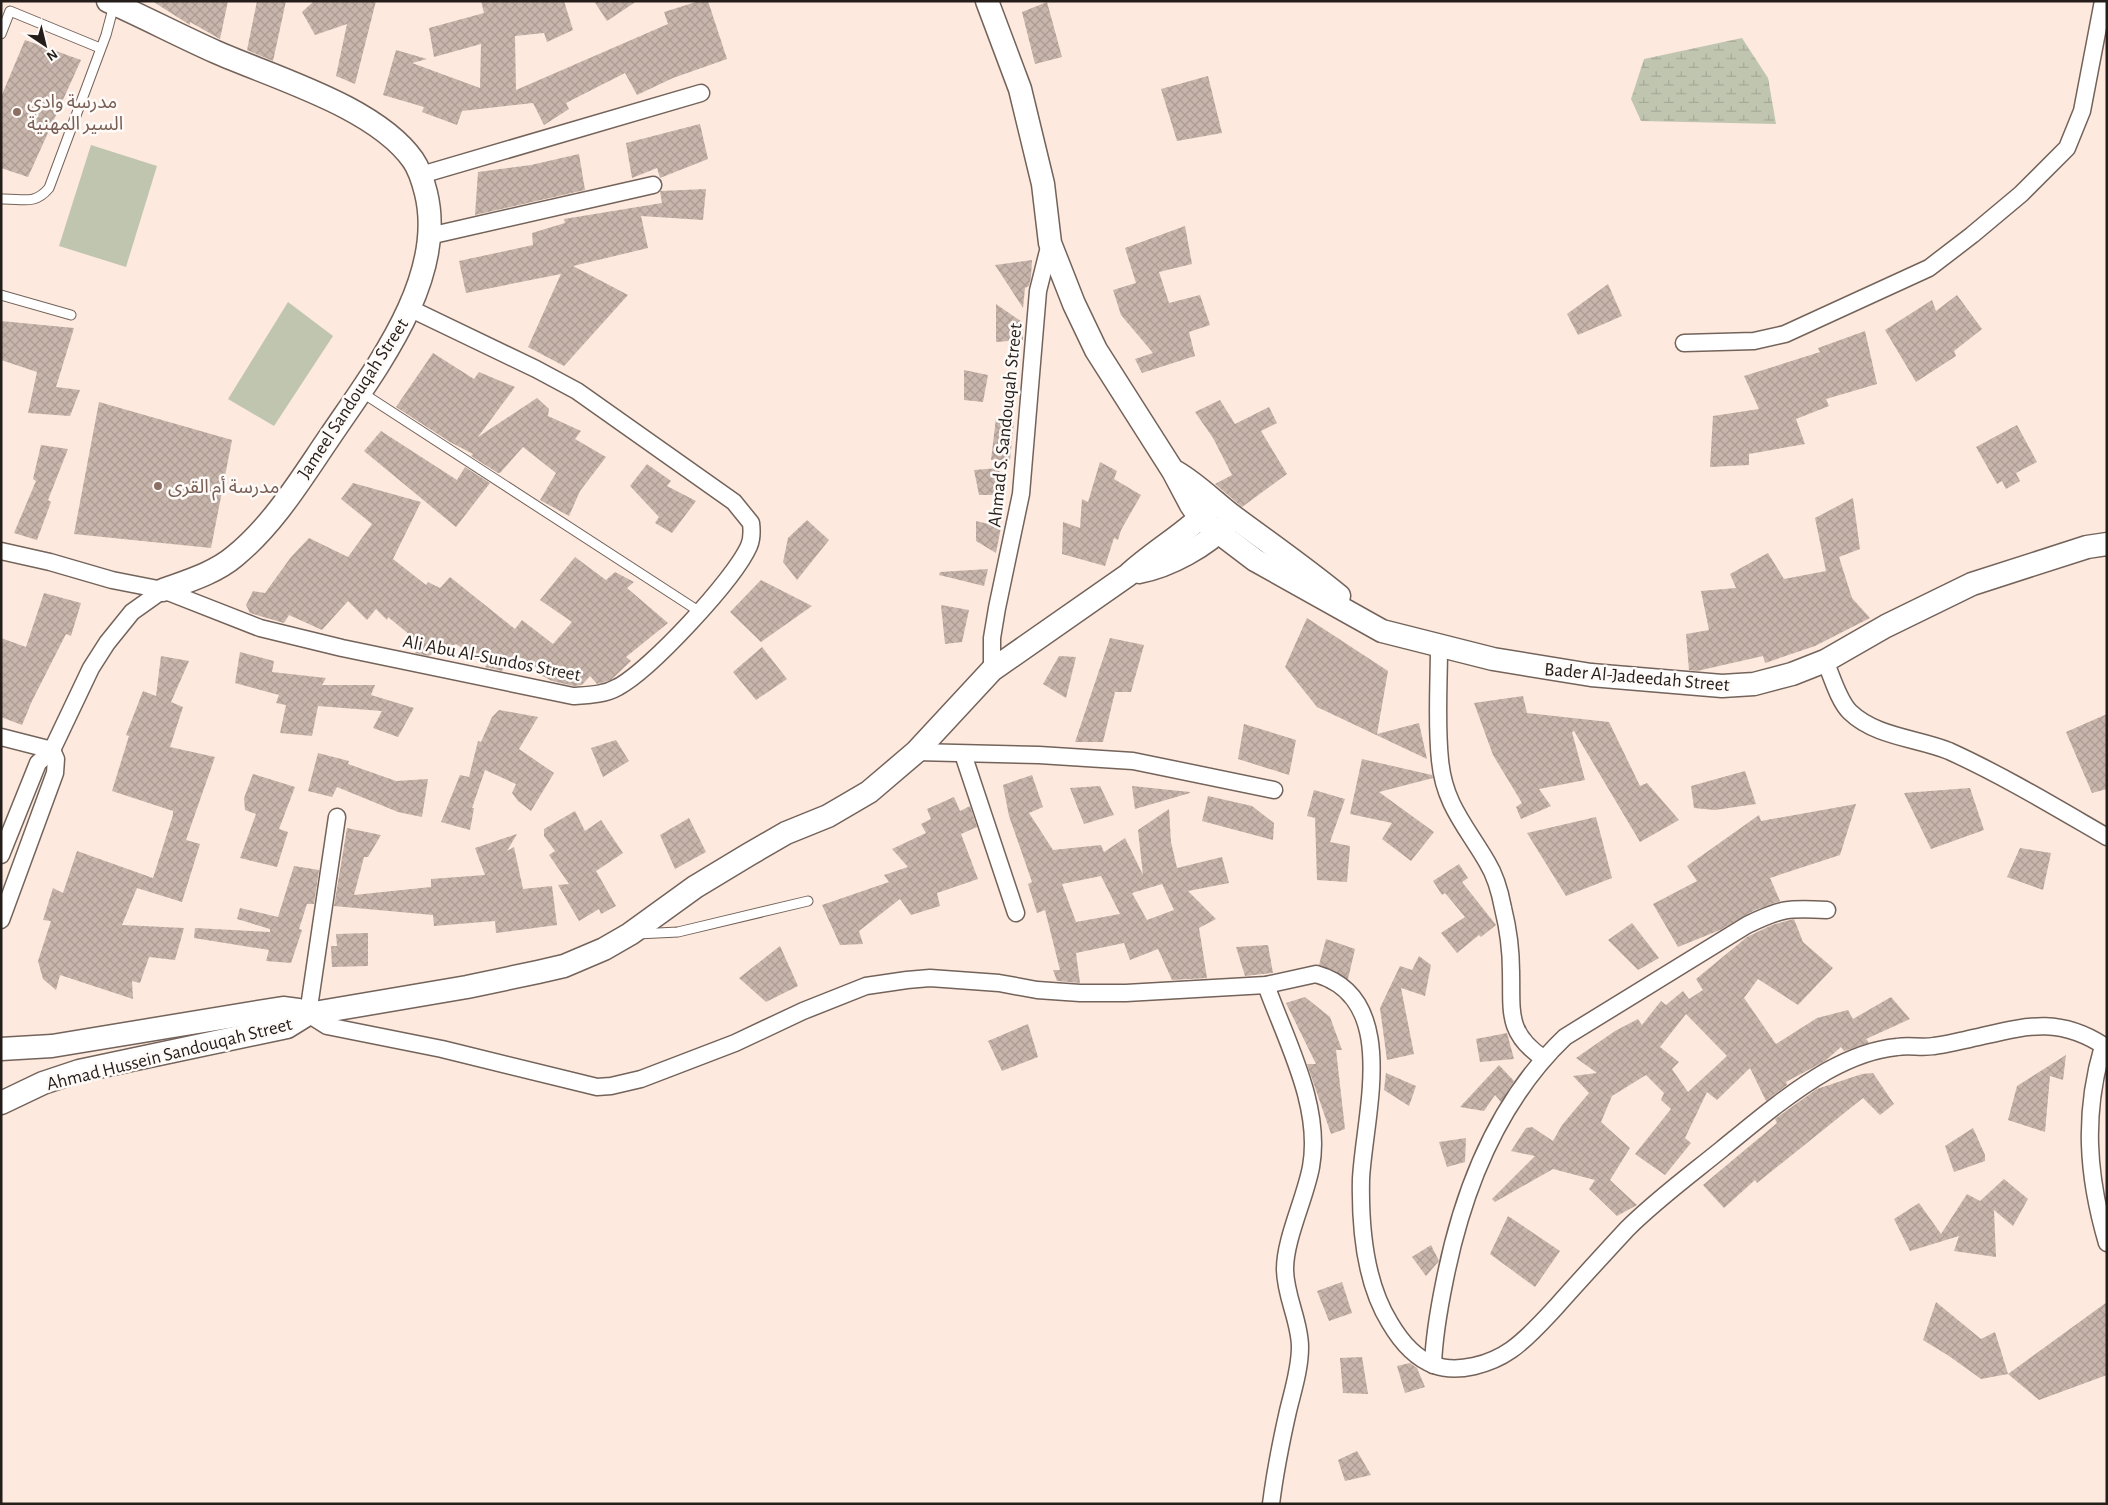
<svg xmlns="http://www.w3.org/2000/svg" width="2108" height="1505" font-family="'Alegreya Sans','Noto Sans Arabic',sans-serif">
<style>
.wetland{fill:url(#wetland-marsh)}
.park{fill:#c0c5b0}
.building{fill:url(#building-cross-hatch);fill-rule:evenodd}
.lines{fill:none;stroke-linecap:round;stroke-linejoin:round}
.lane-casing{stroke:#73635a;stroke-width:11}
.street-casing{stroke:#73635a;stroke-width:19}
.secondary-casing{stroke:#73635a;stroke-width:25}
.lane{stroke:#fff;stroke-width:9}
.street{stroke:#fff;stroke-width:16}
.secondary{stroke:#fff;stroke-width:22}
.education-dot{fill:#8d6e63;stroke:#fefaf8;stroke-width:2}
.labels{text-anchor:middle;stroke-width:5;stroke-linejoin:round;paint-order:stroke}
.education-label{font-size:19px;fill:#785e54;stroke:#fefaf8;text-anchor:start}
.street-label{font-size:19px;fill:#241d1a;stroke:#fefaf8}
</style>
<defs>
<pattern id="wetland-marsh" width="20" height="14" patternUnits="userSpaceOnUse" patternTransform="scale(1.25)"><rect width="20" height="14" fill="#c0c5b0"/><path d="M1 5h8M5 5V1M11 12h8M15 12V8" fill="none" stroke="#a5a997"/></pattern>
<pattern id="building-cross-hatch" width="8" height="8" patternUnits="userSpaceOnUse" patternTransform="scale(1.25)"><rect width="8" height="8" fill="#c8b5ab"/><path d="M0 0l8 8M0 8l8-8" fill="none" stroke="#ac9b93"/></pattern>
</defs>
<rect width="100%" height="100%" fill="#fde9de"/>
<!-- wetland -->
<path class="wetland" d="M1742,38L1768,78L1776,124L1641,121L1631,99L1644,59Z"/>
<!-- park -->
<g class="park">
<path d="M91,145L157,166L126,267L59,246Z"/>
<path d="M288,302L333,336L274,426L228,399Z"/>
</g>
<!-- building -->
<g class="building">
<path d="M152,1H228L220,39L190,22V25Z"/>
<path d="M257,1H286L273,61L247,50Z"/>
<path d="M314,1H376L355,84L336,76L347,24L315,35L302,12Z"/>
<path d="M481,1H564L573,30L547,42L544,33L515,36L516,90L668,24L664,12L699,1H708L727,59L673,78L637,95L625,73L566,103L569,109L544,125L533,103L462,111L457,125L422,112L424,107L383,95L396,50L427,59L412,63L480,88L481,44L434,57L429,28L484,13Z"/>
<path d="M594,1H637L607,21Z"/>
<path d="M1047,2L1062,57L1035,64L1022,12Z"/>
<path d="M25,40L81,60L28,177L1,168V97Z"/>
<path d="M1208,76L1222,133L1177,141L1161,89Z"/>
<path d="M700,124L708,159L660,178L657,168L632,178L626,143Z"/>
<path d="M579,154L585,190L475,215L478,172L531,165Z"/>
<path d="M706,189L703,220L641,216L648,248L573,266L628,295L564,366L528,347L561,274L466,293L459,261L533,245L532,233L565,223L564,219L662,203L660,191Z"/>
<path d="M1185,226L1192,264L1159,272L1169,303L1200,295L1210,325L1189,332L1195,356L1142,373L1135,359L1153,353L1121,315L1113,290L1136,283L1125,248Z"/>
<path d="M1032,260L1031,277L1029,286L1025,288L1023,308L995,265Z"/>
<path d="M1608,284L1622,316L1578,335L1567,314Z"/>
<path d="M1957,295L1982,329L1954,351L1956,356L1916,382L1885,330L1932,300L1936,311Z"/>
<path d="M996,304L1022,322L1023,340L996,342Z"/>
<path d="M1,321L74,328L56,387L80,390L70,416L28,413L37,372L1,360Z"/>
<path d="M1865,331L1877,384L1826,399L1829,406L1796,419L1805,444L1749,454V465L1710,467L1713,416L1759,409L1744,376L1820,352L1818,348Z"/>
<path d="M433,353L474,379L479,372L515,387L478,437L537,398L549,409L548,416L581,431L575,439L606,457L580,491L569,516L540,500L556,473L523,447L500,473H498L471,456L473,454L450,442L396,407Z"/>
<path d="M964,370L988,375L983,402L964,400Z"/>
<path d="M1220,400L1235,424L1269,407L1277,423L1261,431L1287,474L1242,507L1215,484L1232,475L1213,438L1195,412Z"/>
<path d="M99,402L232,440L211,548L74,534Z"/>
<path d="M996,418L1014,421L1010,460H991Z"/>
<path d="M2017,425L2037,462L2016,473L2020,481L2006,489L2002,481L1997,484L1976,447Z"/>
<path d="M381,431L457,480L465,467L490,483L456,527L364,451Z"/>
<path d="M41,445L68,449L48,500L51,502L37,540L14,533L36,481L33,479Z"/>
<path d="M1100,462L1117,471L1114,479L1141,495L1121,530L1118,540L1114,538L1105,566L1062,554L1063,522L1080,528L1082,499L1088,502Z"/>
<path d="M647,464L671,481L667,486L696,501L672,533L655,523L659,517L630,486Z"/>
<path d="M999,468L1002,495H979L974,470Z"/>
<path d="M353,483L421,502L393,559L426,585L428,582L440,588L450,577L515,629L522,620L553,644L572,622L540,600L575,557L606,580L615,572L634,582L627,588L668,623L626,657L631,661L611,680L597,684L590,676L582,685L574,686L552,681L537,673L541,670L514,654L502,671L485,667L487,665L456,644L428,656L415,653L421,644L388,617L387,620L376,609L367,620L348,601L322,630L289,615L284,623L250,613L246,605L253,591L265,593L291,557L309,538L348,557L372,524L341,499Z"/>
<path d="M1853,498L1860,549L1839,557L1852,598L1870,618L1815,646L1765,663L1763,656L1697,671L1689,670L1686,634L1709,630L1701,591L1736,588L1730,574L1768,553L1784,579L1826,571L1815,518Z"/>
<path d="M807,520L829,540L797,580L783,562L788,538Z"/>
<path d="M976,521L1001,527L996,553L976,541Z"/>
<path d="M988,569L984,586L939,575L940,572Z"/>
<path d="M761,580L812,606L761,642L730,612Z"/>
<path d="M44,593L81,603L71,636L66,634L32,701L22,725L1,717V638L26,647Z"/>
<path d="M941,605L969,610L962,642L945,644Z"/>
<path d="M1307,618L1388,671L1377,734L1419,723L1427,759L1317,707L1285,667Z"/>
<path d="M1110,638L1144,645L1131,692H1115L1103,742H1075Z"/>
<path d="M762,647L787,679L756,700L733,672Z"/>
<path d="M240,652L274,661L272,672L326,678L322,685H375L371,695L414,708L398,737L373,728L382,711L318,706L312,736L280,733L286,705L276,703L279,695L235,683Z"/>
<path d="M161,656L189,661L171,702L183,707L170,747L215,757L186,840L200,844L182,902L137,888L122,925L184,928L175,960L149,957L140,983L132,981L133,999L60,975L56,990L43,979L38,961L51,921L43,920L53,888L63,893L77,851L153,878L173,815V811L112,791L129,736L126,735L143,691L156,696Z"/>
<path d="M1059,656L1076,657L1066,698L1043,684Z"/>
<path d="M1523,696L1527,713L1609,722L1640,786L1647,783L1679,820L1640,842L1574,731L1572,732L1585,780L1539,789L1551,806L1521,819L1516,807L1522,803L1493,755L1474,703Z"/>
<path d="M499,710L538,717L519,749L554,773L531,811L518,801L512,793L516,784L485,770L472,808H474L470,830L441,822L460,775L469,777L478,741L481,742L492,717Z"/>
<path d="M2107,714V789L2092,793L2066,732Z"/>
<path d="M1244,724L1296,740L1289,775L1238,759Z"/>
<path d="M616,740L629,761L603,777L591,748Z"/>
<path d="M318,753L349,761L348,764L396,781L428,779L422,817L398,812L337,787L332,797L308,791Z"/>
<path d="M1362,759L1432,775L1433,778L1379,792L1434,832L1411,861L1382,839L1392,823L1350,814Z"/>
<path d="M1745,771L1756,804L1715,810L1694,808L1691,786Z"/>
<path d="M253,774L295,787L279,829L288,832L277,867L240,858L256,814L245,810L244,798Z"/>
<path d="M1032,775L1043,807L1029,813L1053,850L1101,845L1104,852L1125,838L1143,875L1138,830L1169,809L1171,842L1177,868L1222,857L1229,883L1188,891L1216,919L1199,928L1207,978L1172,980L1158,949L1130,960L1124,943L1076,953L1080,983L1057,981L1053,970H1060L1045,910L1037,913L1028,884L1032,882L1009,816L1003,785ZM1101,876L1120,914L1076,922L1062,884ZM1162,884L1174,910L1147,920L1132,893Z"/>
<path d="M1100,786L1114,815L1084,824L1070,788Z"/>
<path d="M1132,786L1190,792V793L1135,809Z"/>
<path d="M1970,788L1984,830L1931,849L1904,793Z"/>
<path d="M1314,790L1345,799L1330,842L1350,846L1347,882L1317,880L1315,818L1307,816Z"/>
<path d="M1208,796L1252,806L1274,823L1273,840L1202,821Z"/>
<path d="M954,797L960,811L970,806L977,827L961,834L978,879L937,893L940,906L911,915L900,899L859,931L863,944L840,945L822,905L889,882L884,875L908,867L892,849L926,833L921,824L931,819L927,809Z"/>
<path d="M1856,804L1840,855L1770,878L1780,901L1755,910L1720,930L1678,947L1653,904L1697,881L1687,866L1759,815L1761,821Z"/>
<path d="M575,811L585,831L601,820L623,853L596,871L616,906L601,914L599,909L579,921L558,885L569,884L549,855L555,851L544,836V829Z"/>
<path d="M1596,817L1612,878L1566,896L1527,833Z"/>
<path d="M689,818L706,852L675,869L660,835Z"/>
<path d="M347,828L381,835L368,857H364L354,895L431,887V879L485,875L475,848L517,834L507,851L514,847L523,889L552,886L557,925L496,933L495,921L434,926L433,915L334,906Z"/>
<path d="M2020,848L2051,853L2043,890L2007,877Z"/>
<path d="M1459,864L1468,878L1462,882L1496,925L1481,937L1479,935L1457,953L1441,933L1465,917L1445,893L1442,895L1433,881Z"/>
<path d="M294,866L319,870L314,904H307L299,929L302,930L291,963L266,961L269,950L194,938L195,928L270,932V929L237,919L240,908L278,917Z"/>
<path d="M1794,919L1803,942L1833,968L1798,1005L1758,979L1744,998L1776,1044L1817,1018L1848,1010L1853,1019L1891,997L1910,1019L1866,1039L1869,1043L1844,1051L1841,1047L1825,1061L1786,1082L1787,1085L1766,1101L1750,1068L1717,1100L1707,1092L1685,1138L1691,1143L1665,1175L1635,1154L1671,1109L1661,1100L1664,1093L1646,1075L1612,1096L1601,1122L1630,1148L1610,1180L1637,1205L1617,1216L1589,1189L1595,1180L1553,1169L1495,1202L1492,1199L1535,1156L1511,1151L1526,1128L1532,1127L1553,1141L1562,1125L1589,1093L1573,1076L1597,1073L1576,1058L1615,1031L1638,1019L1642,1025L1661,1001L1666,1005L1683,991L1689,999L1703,990L1696,979L1747,937L1772,925ZM1686,1014L1727,1056L1688,1092L1672,1069L1679,1062L1660,1047Z"/>
<path d="M1632,923L1659,958L1638,970L1608,940Z"/>
<path d="M368,933V966L332,967L331,946H337L336,934Z"/>
<path d="M1326,939L1355,949L1348,979L1319,965Z"/>
<path d="M1268,945L1273,973L1245,976L1236,947Z"/>
<path d="M780,946L798,986L766,1002L739,978Z"/>
<path d="M1419,956L1431,965L1425,996L1401,988L1414,1054L1387,1060L1380,1008L1400,966L1412,970Z"/>
<path d="M1305,997L1330,1017L1342,1050H1336L1345,1129L1331,1134L1307,1064H1316L1286,1003Z"/>
<path d="M1028,1024L1038,1057L1002,1071L988,1041Z"/>
<path d="M1507,1033L1514,1059L1480,1062L1476,1039Z"/>
<path d="M2066,1055L2063,1080L2050,1076L2045,1132L2008,1120L2017,1086Z"/>
<path d="M1499,1065L1514,1081L1501,1102L1495,1095L1484,1111L1460,1107Z"/>
<path d="M1386,1073L1416,1086L1409,1106L1384,1090Z"/>
<path d="M1873,1073L1894,1104L1880,1115L1863,1098L1757,1183L1755,1180L1724,1208L1703,1185L1777,1123L1775,1119L1817,1089L1862,1074Z"/>
<path d="M1973,1128L1985,1155V1161L1954,1172L1945,1146Z"/>
<path d="M1466,1138L1465,1162L1447,1167L1439,1142Z"/>
<path d="M2004,1179L2028,1199L2013,1226L1994,1210L1996,1257L1954,1251L1959,1236L1910,1251L1894,1219L1919,1203L1941,1234L1967,1194L1980,1201Z"/>
<path d="M1508,1216L1560,1251L1535,1287L1490,1254Z"/>
<path d="M1431,1245L1439,1261L1426,1276L1412,1257Z"/>
<path d="M1342,1282L1352,1313L1329,1321L1317,1291Z"/>
<path d="M1936,1302L1981,1339L1995,1332L2008,1374L1981,1379L1949,1356L1923,1340Z"/>
<path d="M2107,1302V1375L2039,1400L2008,1374Z"/>
<path d="M1362,1357L1368,1394L1343,1393L1340,1358Z"/>
<path d="M1410,1363L1417,1368L1425,1387L1405,1393L1397,1366Z"/>
<path d="M1357,1451L1371,1475L1345,1481L1338,1460Z"/>
</g>
<g class="lines">
<!-- lane casing -->
<g class="lane-casing">
<g id="lane">
<path d="M1,34L10,11L100,48"/>
<path d="M1,199C22,198 34,206 49,188L106,35L114,5"/>
<path d="M1,295L71,315"/>
<path d="M361,392L700,612"/>
<path d="M637,934L678,932L808,901"/>
</g>
</g>
<!-- street casing -->
<g class="street-casing">
<g id="street">
<path d="M421,175L701,93"/>
<path d="M429,236L653,185"/>
<path d="M1684,343L1754,341L1785,334L1929,268L1972,235L2021,194L2067,148L2082,111L2103,1"/>
<path d="M1,551L50,562L112,580L163,590L260,628L342,648L573,696C589,695 604,695 618,687C650,670 734,580 749,546C752,539 752,531 751,523L734,502L577,391L536,369L409,308"/>
<path d="M1439,646C1439,684 1436,723 1440,760C1444,804 1466,826 1487,862C1495,875 1500,892 1503,908C1508,928 1511,951 1511,972C1512,1011 1506,1033 1543,1058"/>
<path d="M1825,661C1832,676 1838,700 1850,712C1876,737 1917,738 1949,751C2004,776 2055,807 2107,837"/>
<path d="M992,670V638L997,608L1021,494L1038,291L1050,243"/>
<path d="M1,737L52,750"/>
<path d="M916,752L1039,755L1133,761L1274,790"/>
<path d="M963,754L1016,913"/>
<path d="M337,817L308,1014L327,1026L442,1049L597,1087L611,1086L641,1079L735,1043L803,1011L866,986L907,980L930,978L999,983L1037,990L1080,993H1126L1266,985L1316,974C1401,998 1364,1116 1361,1179C1360,1225 1365,1283 1390,1323C1400,1340 1415,1358 1434,1365C1458,1374 1491,1364 1511,1350C1527,1339 1542,1322 1556,1307C1579,1281 1603,1255 1627,1229C1656,1200 1690,1175 1722,1149C1755,1122 1789,1093 1827,1071C1847,1060 1874,1049 1897,1047C1909,1045 1922,1048 1934,1046C1944,1045 1955,1042 1965,1040C2020,1028 2056,1013 2107,1048"/>
<path d="M1,855L38,763L52,750L91,668L107,643L132,612L163,590"/>
<path d="M1,920L55,773L56,759L52,750"/>
<path d="M1266,985C1286,1041 1322,1106 1311,1167C1305,1199 1285,1239 1285,1269C1285,1296 1300,1321 1300,1347C1300,1369 1293,1390 1288,1411C1281,1442 1275,1472 1271,1504"/>
<path d="M2103,1046C2083,1114 2087,1175 2107,1243"/>
<path d="M1433,1365C1434,1335 1439,1308 1445,1279C1463,1189 1497,1102 1565,1037L1747,925C1782,908 1788,908 1827,910"/>
</g>
</g>
<!-- secondary casing -->
<g class="secondary-casing">
<g id="secondary">
<path d="M108,1C144,17 180,36 216,52C275,78 376,107 413,160C420,170 423,181 426,193C447,279 374,371 329,438C301,479 274,524 235,556C215,573 188,581 163,590"/>
<path d="M987,1L1020,89L1043,184L1050,243L1074,304L1096,350L1173,471L1191,505L1201,519L1255,560L1382,631L1493,659L1591,675L1722,686L1754,684L1792,674L1825,661L1886,626L1972,584L2087,547L2107,544"/>
<path d="M1176,472C1197,484 1214,502 1234,517C1269,543 1305,568 1339,596"/>
<path d="M1139,572C1170,566 1206,546 1228,523"/>
<path d="M1,1049L52,1046L283,1008L298,1010L308,1014"/>
<path d="M1,1103L43,1083L79,1071L287,1027L308,1014L467,987L538,972L564,966L604,949L630,934L695,887L748,855L786,833L828,816L869,792L916,752L992,670L1128,575C1156,549 1191,531 1215,502"/>
</g>
</g>
<!-- lane -->
<use href="#lane" class="lane"/>
<!-- street -->
<use href="#street" class="street"/>
<!-- secondary -->
<use href="#secondary" class="secondary"/>
</g>
<!-- markers -->
<g class="education-dot">
<circle cx="17" cy="112" r="5"/>
<circle cx="158" cy="486" r="5"/>
</g>
<g class="labels">
<!-- education labels -->
<g class="education-label">
<text x="27" y="108">مدرسة وادي<tspan x="27" dy="22">السير المهنية</tspan></text>
<text x="168" y="493">مدرسة أم القرى</text>
</g>
<!-- street labels -->
<g class="street-label">
<text transform="translate(352 398) rotate(-57)" y="7">Jameel Sandouqah Street</text>
<text transform="translate(1004 425) rotate(-84)" y="7">Ahmad S. Sandouqah Street</text>
<text transform="translate(492 657) rotate(11)" y="7">Ali Abu Al-Sundos Street</text>
<text transform="translate(1637 676) rotate(5)" y="7">Bader Al-Jadeedah Street</text>
<text transform="translate(169 1053) rotate(-14)" y="7">Ahmad Hussein Sandouqah Street</text>
</g>
</g>
<!-- border -->
<rect width="2108" height="1505" fill="none" stroke="#241d1a" stroke-width="5"/>
<!-- north arrow -->
<g transform="translate(45 45) rotate(145)" stroke="#fefaf8" stroke-width="4" paint-order="stroke">
<path d="M0-4L9 19L0 12L-9 19Z" fill="#241d1a"/>
<text y="-8" font-size="14" font-weight="bold" text-anchor="middle" fill="#241d1a">N</text>
</g>
</svg>
